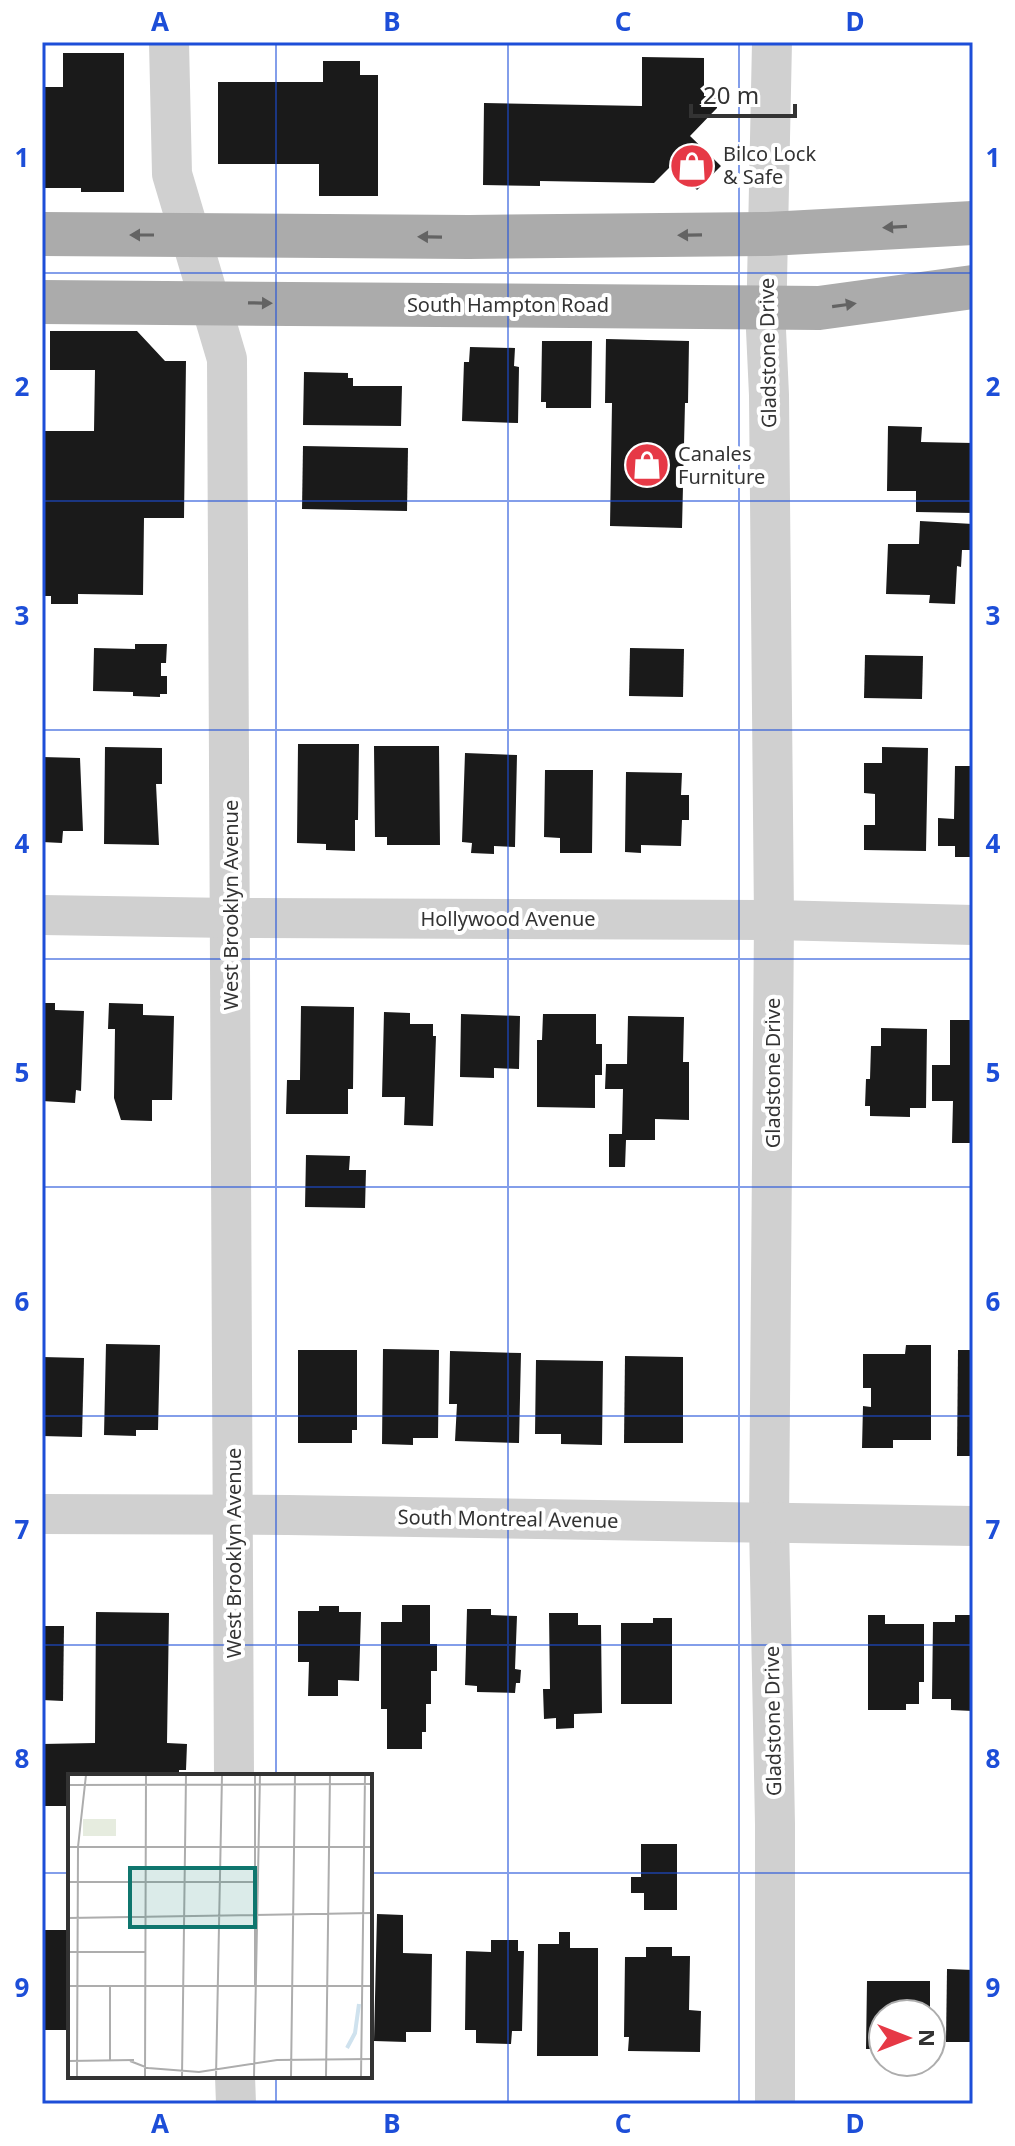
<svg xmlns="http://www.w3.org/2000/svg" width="1015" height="2146" font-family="'Noto Sans',sans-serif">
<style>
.building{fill:#1a1a1a}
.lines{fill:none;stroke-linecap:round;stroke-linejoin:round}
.minor{stroke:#d0d0d0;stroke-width:40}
.major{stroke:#ababab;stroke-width:44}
.oneway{fill:#636363}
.grid{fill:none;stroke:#1d4ed8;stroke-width:2;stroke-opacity:0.55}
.labels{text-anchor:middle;stroke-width:8;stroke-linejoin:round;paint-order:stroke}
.poi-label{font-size:20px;fill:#333;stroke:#fff;text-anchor:start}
.street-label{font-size:20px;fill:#333;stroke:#fff}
.inset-river{fill:none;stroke:#cfe2ee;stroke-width:4}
.inset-road{fill:none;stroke:#adadad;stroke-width:2}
.view{fill:#0f766e;fill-opacity:0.15;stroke:#0f766e;stroke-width:4}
.inset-edge{fill:none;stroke:#333;stroke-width:4}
.neatline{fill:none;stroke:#1d4ed8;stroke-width:3}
.grid-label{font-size:26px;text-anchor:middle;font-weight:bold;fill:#1d4ed8}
</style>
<rect width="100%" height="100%" fill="#fff"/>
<!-- building -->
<g class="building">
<path d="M63,53H124V192H81V188H42V87H63Z"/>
<path d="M642,57L704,58V96L717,97V108L690,136L721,166L697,190L672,165L654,183L540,181V186L483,185L484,103L642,106Z"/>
<path d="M323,61H360V75H378V196H319V164H218V82H323Z"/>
<path d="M50,331H137L165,361H186L184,518H144L143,595L78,594V604H51V596H42V431H94L95,370H50Z"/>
<path d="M606,339L689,341L688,403H685L682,528L610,526L612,403H605Z"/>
<path d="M542,341H592L591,408H546V402H541Z"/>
<path d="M470,347L515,348L514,366L519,367L518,423L462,421L464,362H469Z"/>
<path d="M304,372L348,373V378H353V386H402L401,426L303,425Z"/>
<path d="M888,426L922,427L921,442L973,443V513L916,512V491H887Z"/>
<path d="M303,446L408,448L407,511L302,509Z"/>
<path d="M920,521L973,524V550H962L961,567L957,566L955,604L929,603L930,595L886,594L888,544H919Z"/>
<path d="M135,644H167L166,663H161V676H167V694H160V697L133,696V692L93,691L94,648L135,649Z"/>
<path d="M630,648L684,649L683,697L629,696Z"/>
<path d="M865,655L923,656L922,699L864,698Z"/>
<path d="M298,744H359L358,820H355V851L326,850V844L297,843Z"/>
<path d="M374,746H439L440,845H387V837H375Z"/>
<path d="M105,747L162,748V784H156L159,845L104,844Z"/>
<path d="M882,747L928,748L926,851L864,850V825H875V794L864,793V763H882Z"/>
<path d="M465,753L517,755L515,847L494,846V854L471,853L472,843L462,842Z"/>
<path d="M42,757L80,758L83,831H63L62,843L42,842Z"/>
<path d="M955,766H973V857H955V846H938V818L954,819Z"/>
<path d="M545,770H593L592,853H560V838L544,837Z"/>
<path d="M626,772L682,773L681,795H689V820H682L681,846L641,845V853L625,852Z"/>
<path d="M42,1003H55V1010L84,1011L81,1091L76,1090L75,1103L42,1101Z"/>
<path d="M109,1003L143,1004V1015L174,1016L172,1100H152V1121L121,1120L114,1098L115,1029H108Z"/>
<path d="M301,1006L354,1007L353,1089H348V1114H286L287,1080H300Z"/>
<path d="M384,1012L410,1013V1024H433V1036H436L433,1126L404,1125L405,1097H382Z"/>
<path d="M461,1014L520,1016L519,1069L494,1068V1078L460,1077Z"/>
<path d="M543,1014H596V1044H602V1075H595V1108L537,1107V1040H542Z"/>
<path d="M628,1016L684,1017L683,1062H689V1120L655,1119V1140H626L625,1167H609V1134H622L623,1089H605L606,1064H627Z"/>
<path d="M950,1020H973V1143H952L953,1101H932V1065H950Z"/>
<path d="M881,1028L927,1029L926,1108H910V1117L870,1116V1106H865L866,1079H870L871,1046H881Z"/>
<path d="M306,1155L350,1156L349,1170H366L365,1208L305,1207Z"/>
<path d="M106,1344L160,1345L158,1430H136V1436L104,1435Z"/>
<path d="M906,1345H931V1440H893V1448H862L863,1406L871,1407V1388H863V1354H905Z"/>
<path d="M383,1349L439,1350L438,1438H413V1445L382,1444Z"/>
<path d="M298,1350H357V1430H352V1443H298Z"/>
<path d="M958,1350H973V1456H957Z"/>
<path d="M450,1351L521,1353L519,1443L455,1441L457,1404H449Z"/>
<path d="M625,1356L683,1357V1443H624Z"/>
<path d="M42,1357L84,1358L82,1437L42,1436Z"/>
<path d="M536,1360L603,1361L602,1445L561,1444V1434H535Z"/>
<path d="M402,1605H430V1644H437V1671H431V1704H426V1732H422V1749H387V1709H381V1622H402Z"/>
<path d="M319,1606H339V1612H361L359,1681L338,1680V1696H308L309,1662H298V1611H319Z"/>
<path d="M467,1609H491V1615L517,1616L515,1669L521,1670L520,1683H516L515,1693L477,1692V1686L465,1685Z"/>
<path d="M96,1612L169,1613L167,1743L187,1744L186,1770H179V1776H70V1806H42V1744L95,1743Z"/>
<path d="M549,1613H578V1625H601L602,1713L574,1714V1728L556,1729V1718L544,1719L543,1689H550Z"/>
<path d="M868,1615H885V1624H924V1682H919V1704H906V1710H868Z"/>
<path d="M955,1615H973V1711L951,1710V1699H932L933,1622H955Z"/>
<path d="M653,1618H672V1704H621V1623H653Z"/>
<path d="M42,1626H64L63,1701L42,1700Z"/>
<path d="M641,1844H677V1910H644V1893H631V1877H641Z"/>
<path d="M377,1914L403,1915V1953L432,1954L431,2032H406V2042L374,2041Z"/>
<rect x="42" y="1930" width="28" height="100"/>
<path d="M559,1932H570V1948H598V2056H537L538,1944H559Z"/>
<path d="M491,1940H518V1951H524L522,2031H512L511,2044L476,2043V2030H465L466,1951L491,1952Z"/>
<path d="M646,1947H672V1956H690L689,2010L701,2011L700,2052L628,2051L629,2037H624L625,1957H646Z"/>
<path d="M947,1969L973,1970V2042H946Z"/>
<path d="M867,1981H930V2014H883V2049H866Z"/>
</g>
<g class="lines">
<!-- minor -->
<g class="minor">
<path d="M169,42L172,174L227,359L234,1776"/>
<path d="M772,42L766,330L769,395L774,920L769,1524L775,1824V2104"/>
<path d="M42,915L231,918L774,920L973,925"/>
<path d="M42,1514L288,1515L973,1526"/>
<path d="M235,2076L236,2104"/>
</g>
<!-- major -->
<g class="major">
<path d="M42,234L469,237L768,234L973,223"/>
<path d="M42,302L819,308L973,287"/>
</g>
</g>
<!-- one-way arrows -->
<defs><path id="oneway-solid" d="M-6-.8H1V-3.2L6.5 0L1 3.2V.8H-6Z" transform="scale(2)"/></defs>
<g class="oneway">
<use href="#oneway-solid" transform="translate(895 227) rotate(177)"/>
<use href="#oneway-solid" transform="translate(142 235) rotate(-180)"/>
<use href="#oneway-solid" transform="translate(690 235) rotate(179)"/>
<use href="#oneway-solid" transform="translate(430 237) rotate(-179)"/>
<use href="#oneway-solid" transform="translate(260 303) rotate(1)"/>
<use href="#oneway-solid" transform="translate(844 305) rotate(-8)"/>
</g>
<!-- grid -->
<path class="grid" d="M276,42V1776M508,42V2104M739,42V2104M42,273H973M42,501H973M42,730H973M42,959H973M42,1187H973M42,1416H973M42,1645H973M42,1873H70M370,1873H973M276,2076V2104"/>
<!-- icons -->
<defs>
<g id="shop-disc" transform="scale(2.3)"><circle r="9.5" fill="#e63946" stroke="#fff"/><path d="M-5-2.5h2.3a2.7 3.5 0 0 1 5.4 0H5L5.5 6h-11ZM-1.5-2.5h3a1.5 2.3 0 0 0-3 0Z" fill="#fff"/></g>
</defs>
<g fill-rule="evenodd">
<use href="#shop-disc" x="692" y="166"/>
<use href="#shop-disc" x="647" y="465"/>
</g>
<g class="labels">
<!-- poi labels -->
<g class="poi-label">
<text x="723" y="161">Bilco Lock<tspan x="723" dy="23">&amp; Safe</tspan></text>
<text x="678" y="461">Canales<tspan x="678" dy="23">Furniture</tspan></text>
</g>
<!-- street labels -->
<g class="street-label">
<text x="508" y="312">South Hampton Road</text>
<text transform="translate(768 353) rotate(-91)" y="7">Gladstone Drive</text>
<text transform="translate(231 905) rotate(-90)" y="7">West Brooklyn Avenue</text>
<text x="508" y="926">Hollywood Avenue</text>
<text transform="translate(773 1073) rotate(-90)" y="7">Gladstone Drive</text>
<text transform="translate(508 1519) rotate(1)" y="7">South Montreal Avenue</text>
<text transform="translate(234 1553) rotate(-90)" y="7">West Brooklyn Avenue</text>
<text transform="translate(773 1721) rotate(-91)" y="7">Gladstone Drive</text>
</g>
</g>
<!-- overview -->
<g transform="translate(68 1774)">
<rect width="304" height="304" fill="#fff"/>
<path d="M15,45H48V62H15Z" fill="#e6ecdf"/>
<path class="inset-river" d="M279,274L287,259L291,230"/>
<path class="inset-road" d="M187,1V212M0,11L304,10M0,73H304M0,108H185M0,144L304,139M0,178H77M0,212H304M42,286V212M0,287L66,286M62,287L80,294L131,298L209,286L304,285M9,303L10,73L18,1M77,303L78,1M114,303L118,1M148,303L154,1M186,303L192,1M223,303L227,1M258,303L262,1M293,303L297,1"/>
<path class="view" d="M62,94H187V153H62Z"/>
<rect width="304" height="304" class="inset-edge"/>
</g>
<!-- border -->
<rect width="1015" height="2146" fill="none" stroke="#ffffff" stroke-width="88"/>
<!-- north arrow -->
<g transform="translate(907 2038) rotate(90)"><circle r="38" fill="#ffffff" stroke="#adadad" stroke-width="2"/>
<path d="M0-6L14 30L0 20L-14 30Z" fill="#e63946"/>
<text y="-12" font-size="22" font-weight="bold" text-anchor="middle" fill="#333333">N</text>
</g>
<!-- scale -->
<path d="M691 104v12h104v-12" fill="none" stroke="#333333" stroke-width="4"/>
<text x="703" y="104" font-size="24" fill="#333333" stroke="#ffffff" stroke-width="6" paint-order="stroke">20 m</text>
<rect x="44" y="44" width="927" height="2058" class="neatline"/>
<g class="grid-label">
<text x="160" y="31">A</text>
<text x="392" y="31">B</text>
<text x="623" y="31">C</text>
<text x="855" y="31">D</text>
<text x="22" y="167">1</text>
<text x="993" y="167">1</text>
<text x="22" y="396">2</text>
<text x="993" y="396">2</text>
<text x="22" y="625">3</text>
<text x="993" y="625">3</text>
<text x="22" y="853">4</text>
<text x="993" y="853">4</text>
<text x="22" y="1082">5</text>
<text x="993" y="1082">5</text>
<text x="22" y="1311">6</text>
<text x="993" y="1311">6</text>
<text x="22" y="1539">7</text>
<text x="993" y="1539">7</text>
<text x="22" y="1768">8</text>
<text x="993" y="1768">8</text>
<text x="22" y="1997">9</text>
<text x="993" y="1997">9</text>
<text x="160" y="2133">A</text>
<text x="392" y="2133">B</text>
<text x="623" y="2133">C</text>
<text x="855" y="2133">D</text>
</g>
</svg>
